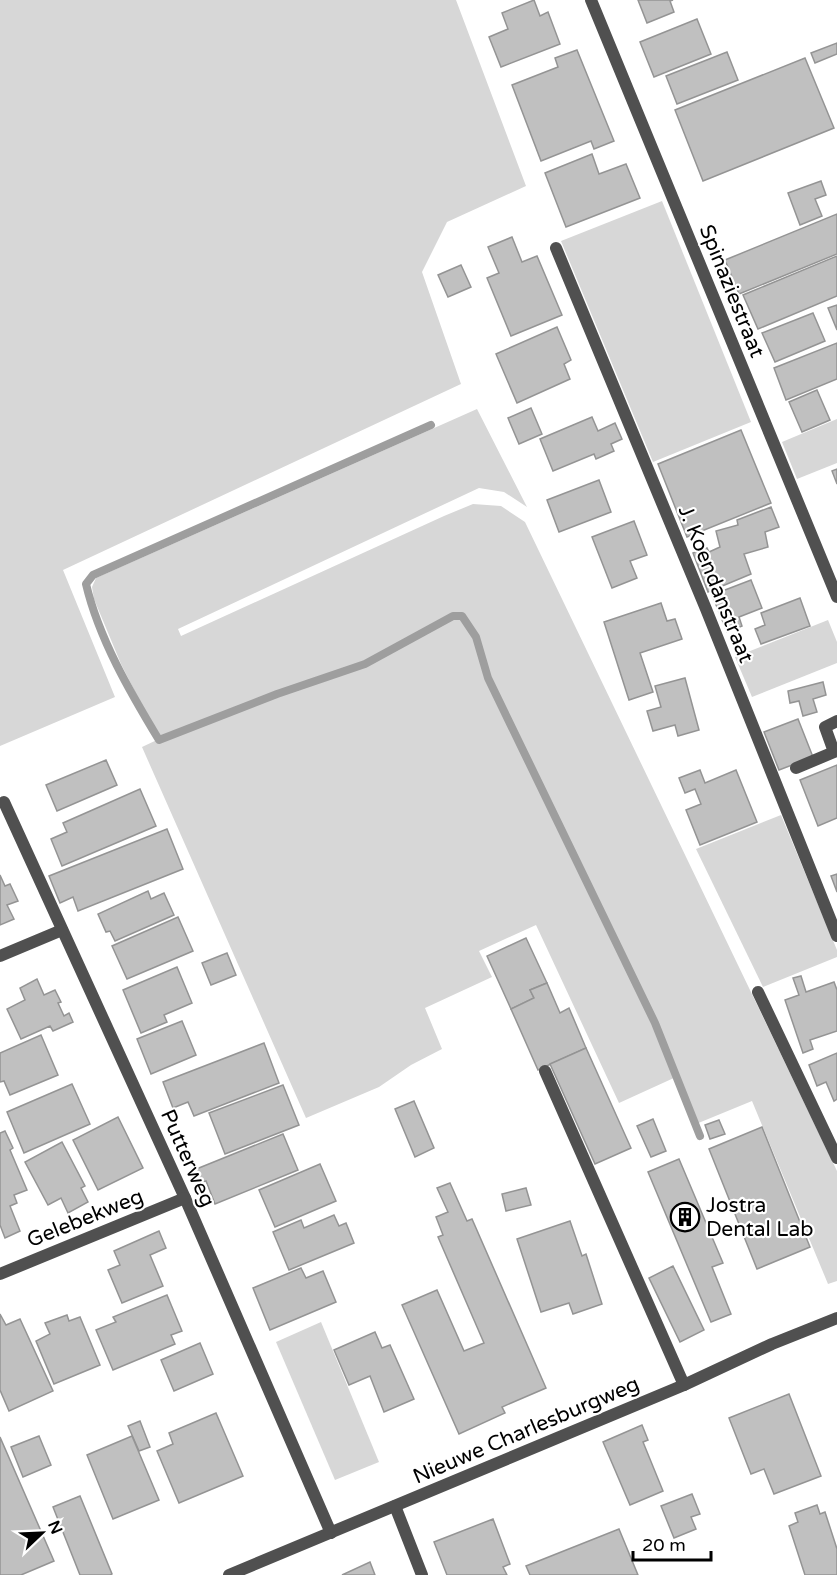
<svg xmlns="http://www.w3.org/2000/svg" width="837" height="1575" font-family="'Varela Round',sans-serif">
<style>
.green{fill:#d7d7d7}
.lines{fill:none;stroke-linecap:round;stroke-linejoin:round}
.stream{stroke:#9e9e9e;stroke-width:8}
.building{fill:#c0c0c0;stroke:#949494;stroke-width:1.5}
.service{stroke:#505050;stroke-width:12}
.minor{stroke:#505050;stroke-width:12}
.labels{text-anchor:middle;stroke-width:4.5;stroke-linejoin:round;paint-order:stroke}
.street-label{font-size:21px;fill:#000;stroke:#fff}
.poi-label{font-size:21px;fill:#000;stroke:#fff;text-anchor:start}
</style>
<rect width="100%" height="100%" fill="#fff"/>
<!-- green -->
<g class="green">
<path d="M0,0H456L526,186L447,222L422,272L461,384L63,570L115,697L0,746Z"/>
<path d="M662,201L751,422L653,462L561,241Z"/>
<path d="M477,409L527,507L504,492L479,488L178,629L181,636L444,516L473,504L501,506L525,522L837,1171V1281L828,1284L752,1101L696,1124L676,1077L619,1103L536,925L479,951L492,977L425,1008L442,1049L411,1065L379,1087L306,1118L142,747L159,739L121,664L94,599L92,587L96,578Z"/>
<path d="M837,419V463L797,479L782,442Z"/>
<path d="M828,620L837,642V663L752,697L735,657Z"/>
<path d="M781,815L837,950V957L763,987L696,849Z"/>
<path d="M321,1322L379,1462L335,1480L276,1342Z"/>
</g>
<g class="lines">
<!-- stream -->
<path class="stream" d="M431,425L93,575L86,584C99,639 130,692 159,740L277,694L365,664L453,616H462L476,637L488,678L655,1023L700,1136"/>
</g>
<!-- building -->
<g class="building">
<path d="M534,0L540,16L548,12L560,44L501,67L489,37L508,29L502,13Z"/>
<path d="M638,0H673L670,1L674,12L647,23Z"/>
<path d="M697,19L711,54L654,77L640,42Z"/>
<path d="M837,43V54L815,63L811,53Z"/>
<path d="M577,50L614,141L594,149L591,141L541,161L512,85L558,67L555,58Z"/>
<path d="M727,52L738,80L677,104L666,76Z"/>
<path d="M805,58L834,128L703,181L675,110Z"/>
<path d="M592,154L599,174L626,164L640,198L566,227L545,173Z"/>
<path d="M821,181L826,195L815,199L822,216L800,225L788,193Z"/>
<path d="M837,214V254L739,294L725,260Z"/>
<path d="M512,237L522,262L537,256L562,315L511,336L487,278L499,273L488,247Z"/>
<path d="M837,256V296L758,329L743,295Z"/>
<path d="M461,265L471,287L448,297L438,275Z"/>
<path d="M837,305V330L828,308Z"/>
<path d="M813,313L825,341L775,362L762,333Z"/>
<path d="M557,327L571,360L564,364L570,379L517,403L496,354Z"/>
<path d="M837,343V379L786,400L774,368Z"/>
<path d="M817,390L830,420L802,432L789,402Z"/>
<path d="M531,408L542,434L519,444L508,418Z"/>
<path d="M592,417L598,431L615,423L622,439L611,444L614,451L596,459L594,454L553,471L540,439Z"/>
<path d="M741,430L771,503L687,537L658,464Z"/>
<path d="M837,469V484L832,471Z"/>
<path d="M599,480L611,512L559,532L547,500Z"/>
<path d="M771,507L779,527L765,532L768,547L744,554L751,574L708,592L693,553L707,548L709,552L720,547L716,531L738,525L737,520Z"/>
<path d="M634,521L647,555L630,561L637,578L612,588L592,537Z"/>
<path d="M751,580L762,608L739,617L742,626L727,632L712,595Z"/>
<path d="M800,598L810,626L761,644L755,629L765,625L761,613Z"/>
<path d="M661,603L667,621L675,619L682,639L640,653L653,692L629,700L604,622Z"/>
<path d="M685,678L699,730L678,736L675,725L653,731L647,711L661,707L655,686Z"/>
<path d="M823,682L826,695L813,699L817,712L803,716L799,701L790,703L788,691Z"/>
<path d="M798,719L813,757L779,770L764,732Z"/>
<path d="M106,760L117,785L57,811L46,785Z"/>
<path d="M837,765V818L818,826L800,780Z"/>
<path d="M700,770L705,783L736,770L757,822L700,845L686,810L701,804L695,789L685,793L679,778Z"/>
<path d="M140,789L156,826L62,866L51,839L67,832L63,823Z"/>
<path d="M167,829L183,869L78,911L73,897L60,903L49,876Z"/>
<path d="M837,874V892L831,876Z"/>
<path d="M0,875L5,886L10,884L18,901L7,905L14,919L0,925Z"/>
<path d="M148,891L151,899L164,893L174,915L115,941L110,931L106,932L98,914Z"/>
<path d="M178,917L193,951L127,979L112,946Z"/>
<path d="M526,938L547,983L530,990L534,998L511,1009L487,956Z"/>
<path d="M227,953L236,975L211,985L202,963Z"/>
<path d="M177,967L192,1003L164,1015L167,1022L141,1033L123,990Z"/>
<path d="M801,976L806,992L834,982L837,990V1031L810,1040L813,1049L803,1053L785,1000L799,995L793,978Z"/>
<path d="M37,979L44,995L55,990L61,1002L58,1003L64,1016L69,1013L73,1022L53,1031L50,1026L21,1039L7,1009L25,1000L20,988Z"/>
<path d="M547,983L560,1013L569,1008L586,1048L538,1070L511,1009L534,998L530,990Z"/>
<path d="M182,1021L196,1055L151,1074L137,1039Z"/>
<path d="M41,1035L58,1075L10,1095L4,1081L0,1082V1053Z"/>
<path d="M264,1043L279,1083L194,1116L188,1102L173,1108L163,1082Z"/>
<path d="M586,1048L631,1148L595,1164L550,1064Z"/>
<path d="M837,1053V1099L834,1101L826,1082L817,1086L809,1065Z"/>
<path d="M72,1084L90,1124L24,1153L7,1112Z"/>
<path d="M283,1085L299,1125L225,1154L209,1113Z"/>
<path d="M414,1101L434,1148L415,1157L395,1109Z"/>
<path d="M118,1117L143,1168L98,1190L73,1140Z"/>
<path d="M653,1119L666,1151L651,1157L637,1126Z"/>
<path d="M719,1120L725,1134L710,1139L705,1125Z"/>
<path d="M762,1127L810,1247L757,1269L709,1149Z"/>
<path d="M5,1131L13,1148L10,1150L27,1190L14,1195L17,1203L10,1206L20,1231L5,1238L0,1225V1133Z"/>
<path d="M283,1134L298,1170L215,1204L206,1181L199,1183L194,1170Z"/>
<path d="M62,1142L85,1186L81,1188L88,1202L68,1213L61,1198L48,1205L25,1162Z"/>
<path d="M679,1159L723,1263L712,1267L731,1314L711,1322L648,1172Z"/>
<path d="M320,1164L336,1201L275,1227L259,1190Z"/>
<path d="M450,1183L467,1221L472,1219L546,1388L502,1407L505,1413L459,1434L402,1305L437,1290L464,1351L484,1343L438,1237L443,1235L436,1217L448,1212L437,1188Z"/>
<path d="M526,1188L531,1205L506,1211L502,1194Z"/>
<path d="M334,1215L339,1226L346,1223L354,1243L289,1270L273,1232L301,1220L304,1228Z"/>
<path d="M570,1221L582,1256L586,1254L602,1304L573,1314L569,1303L541,1312L517,1239Z"/>
<path d="M159,1231L166,1248L150,1255L163,1286L122,1303L108,1270L120,1265L114,1251Z"/>
<path d="M673,1266L704,1330L680,1342L649,1278Z"/>
<path d="M301,1268L306,1278L323,1271L336,1302L270,1330L253,1288Z"/>
<path d="M167,1295L182,1331L171,1335L175,1344L113,1370L96,1330L116,1322L113,1317Z"/>
<path d="M0,1314L6,1325L20,1319L53,1391L9,1411L0,1390Z"/>
<path d="M67,1315L69,1321L80,1317L100,1365L54,1384L36,1341L50,1334L45,1323Z"/>
<path d="M375,1332L382,1348L390,1345L414,1399L384,1412L370,1376L349,1385L334,1350Z"/>
<path d="M200,1343L213,1374L174,1391L161,1360Z"/>
<path d="M789,1394L821,1476L774,1494L764,1469L751,1474L729,1418Z"/>
<path d="M216,1413L243,1476L179,1503L157,1451L173,1444L169,1433Z"/>
<path d="M140,1421L150,1447L139,1451L128,1426Z"/>
<path d="M642,1425L648,1440L643,1442L663,1491L630,1505L603,1442Z"/>
<path d="M39,1436L51,1465L23,1477L11,1447Z"/>
<path d="M132,1436L159,1500L113,1519L87,1455Z"/>
<path d="M0,1437L54,1561L21,1575H0Z"/>
<path d="M692,1494L700,1514L691,1517L696,1529L674,1538L661,1506Z"/>
<path d="M80,1496L112,1574L110,1575H80L53,1507Z"/>
<path d="M817,1505L820,1514L825,1512L837,1549V1575H805L789,1526L798,1522L795,1513Z"/>
<path d="M493,1519L510,1564L503,1567L507,1575H447L434,1542Z"/>
<path d="M619,1529L638,1575H530L526,1566Z"/>
<path d="M370,1562L375,1575H342Z"/>
</g>
<g class="lines">
<!-- service -->
<g class="service">
<path d="M796,768L834,752L825,727L837,721"/>
<path d="M758,992L837,1158"/>
</g>
<!-- minor -->
<g class="minor">
<path d="M591,0L837,597"/>
<path d="M556,248L706,609L837,936"/>
<path d="M4,802L185,1198L331,1533"/>
<path d="M0,956L62,930"/>
<path d="M545,1071L684,1385"/>
<path d="M0,1274L185,1198"/>
<path d="M395,1506L422,1575"/>
<path d="M229,1575L684,1385L772,1344L837,1318"/>
</g>
</g>
<!-- icons -->
<defs>
<g id="building-ring" transform="scale(1.5)"><circle r="9.5" fill="#fff" stroke="#000" stroke-width="1.5"/><path d="M-4-6H4V6H1V3H-1V6H-4ZM-2.5-4.3h1.7v1.8h-1.7ZM.8-4.3h1.7v1.8H.8ZM-2.5-1h1.7V.8h-1.7ZM.8-1h1.7V.8H.8Z" fill="#000"/></g>
</defs>
<g fill-rule="evenodd">
<use href="#building-ring" x="685" y="1217"/>
</g>
<g class="labels">
<!-- street labels -->
<g class="street-label">
<text transform="translate(732 291) rotate(68)" y="7">Spinaziestraat</text>
<text transform="translate(716 584) rotate(68)" y="7">J. Koendanstraat</text>
<text transform="translate(188 1158) rotate(66)" y="7">Putterweg</text>
<text transform="translate(85 1218) rotate(-22)" y="7">Gelebekweg</text>
<text transform="translate(526 1430) rotate(-23)" y="7">Nieuwe Charlesburgweg</text>
</g>
<!-- poi labels -->
<g class="poi-label">
<text x="706" y="1212">Jostra<tspan x="706" dy="24">Dental Lab</tspan></text>
</g>
</g>
<!-- north arrow -->
<g transform="translate(42 1533) rotate(67)" stroke="#ffffff" stroke-width="4.5" paint-order="stroke">
<path d="M0-4.5L10 22L0 15L-10 22Z" fill="#000000"/>
<text y="-9" font-size="16" font-weight="bold" text-anchor="middle" fill="#000000">N</text>
</g>
<!-- scale -->
<path d="M633 1551v9h78v-9" fill="none" stroke="#000000" stroke-width="3"/>
<text x="642" y="1551" font-size="18" fill="#000000" stroke="#ffffff" stroke-width="4.5" paint-order="stroke">20 m</text>
</svg>
